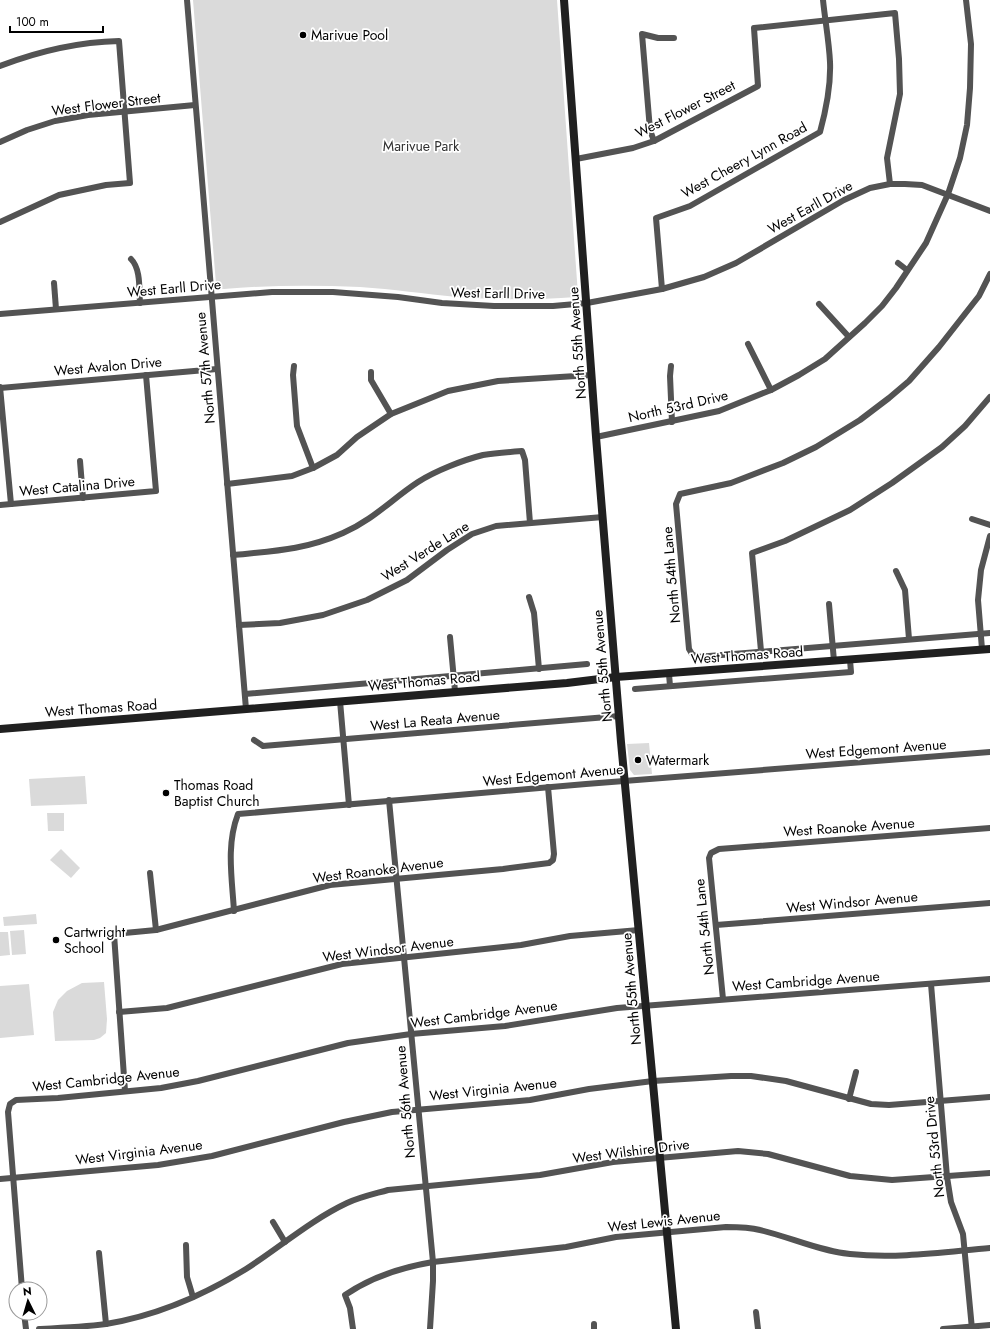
<svg xmlns="http://www.w3.org/2000/svg" width="990" height="1329" font-family="Jost,sans-serif">
<style>
.green{fill:#dadada}
.lines{fill:none;stroke-linecap:round;stroke-linejoin:round}
.street{stroke:#535353;stroke-width:6}
.secondary{stroke:#202020;stroke-width:8}
.poi-dot{fill:#000;stroke:#fff;stroke-width:1.5}
.labels{text-anchor:middle;stroke-width:3.5;stroke-linejoin:round;paint-order:stroke}
.poi-label{font-size:14px;fill:#000;stroke:#fff;text-anchor:start}
.street-label{font-size:14px;fill:#000;stroke:#fff}
.park-label{font-size:14px;fill:#313131;stroke:#fff}
</style>
<rect width="100%" height="100%" fill="#fff"/>
<!-- green -->
<g class="green">
<path d="M193,0H557L578,295L576,297C536,300 497,300 457,297C425,294 393,289 360,287C315,285 270,285 224,289L218,288L216,284Z"/>
<path d="M649,743L652,774L634,775L630,770L627,744Z"/>
<path d="M85,776L87,804L31,806L29,779Z"/>
<path d="M47,813H64V831H48Z"/>
<path d="M61,849L80,868L71,878L50,860Z"/>
<path d="M36,914L37,924L4,926L3,917Z"/>
<path d="M24,930L26,954L12,955L10,931Z"/>
<path d="M0,932H8L10,955L0,956Z"/>
<path d="M104,982L107,1019L106,1033L100,1038L94,1040L55,1041L53,1012L58,1000L67,991L82,983Z"/>
<path d="M29,984L34,1035L0,1038V986Z"/>
</g>
<g class="lines">
<!-- street -->
<g class="street">
<path d="M187,0L246,709"/>
<path d="M0,66C39,51 77,42 119,41L130,183L106,185L59,195L0,222"/>
<path d="M654,141L650,130L642,34L658,38H674"/>
<path d="M0,142L27,130L55,121L88,115L195,105"/>
<path d="M576,159L633,148L654,141L758,86L754,28L895,13L899,59L900,94L887,158L890,184"/>
<path d="M131,259C141,269 139,289 140,303"/>
<path d="M898,263L907,270"/>
<path d="M990,274L979,296L939,347L909,381L889,398L860,420L816,447L783,463L731,483L680,494L676,504L689,649L692,654L697,657L990,633"/>
<path d="M54,283L56,309"/>
<path d="M662,289L656,218L690,206L820,132C826,110 831,85 830,62C829,41 825,20 823,0"/>
<path d="M819,304L849,337"/>
<path d="M0,314L272,292H333L398,297L442,303L494,306H553L587,303L662,289L704,277L736,263L844,200L870,188L890,184H905L922,185L990,211"/>
<path d="M748,344L771,390"/>
<path d="M294,366L293,375L297,426L313,468"/>
<path d="M671,366L670,376L672,422"/>
<path d="M371,372V380L391,414"/>
<path d="M0,387L11,504"/>
<path d="M0,388L217,369"/>
<path d="M596,437L719,411L771,390L799,375L825,359L865,323L882,306L896,288L926,243L948,194L960,158L967,125L970,88L971,44L966,0"/>
<path d="M80,461L83,498"/>
<path d="M227,484L292,476L313,468L337,455L357,437L391,414L448,391L498,381L592,375"/>
<path d="M0,505L156,491L146,375"/>
<path d="M972,519L990,525"/>
<path d="M233,555C274,551 305,550 343,533C373,520 392,499 418,482C435,471 463,460 483,455C496,453 509,452 522,451L525,460L530,523"/>
<path d="M896,571L905,590L909,639"/>
<path d="M529,597L534,613L539,669"/>
<path d="M829,604L834,661"/>
<path d="M239,625L280,623L323,615L367,600L407,580L447,550L472,534L496,526L603,517"/>
<path d="M450,637L455,691"/>
<path d="M982,649L978,600L981,570L990,536"/>
<path d="M761,651L752,553L785,541L850,510L892,483L942,447L965,426L990,397"/>
<path d="M669,674L670,686"/>
<path d="M635,689L851,672L850,660"/>
<path d="M245,694L587,664"/>
<path d="M340,701L349,805"/>
<path d="M254,740L263,746L619,716"/>
<path d="M389,800L433,1262V1281L430,1329"/>
<path d="M150,873L156,930"/>
<path d="M234,911C232,878 226,845 238,814L586,784L990,752"/>
<path d="M716,925L990,903"/>
<path d="M931,984L947,1177L951,1202L963,1234L972,1329"/>
<path d="M723,999L709,858L711,853L719,849L990,828"/>
<path d="M119,1012L167,1008L342,964L494,948L521,945L570,936L639,930"/>
<path d="M125,1091L114,934L156,930L330,885L503,869L549,863L553,860L554,854L548,787"/>
<path d="M849,1099L856,1072"/>
<path d="M0,1179L158,1165L212,1156L344,1122L392,1112L530,1100L589,1089L653,1081L731,1076H751L786,1081L871,1104L889,1105L990,1097"/>
<path d="M273,1222L285,1242"/>
<path d="M186,1245L187,1277L193,1297"/>
<path d="M99,1253L106,1324"/>
<path d="M22,1289L8,1112L10,1104L16,1100L58,1098L161,1088L198,1081L348,1043L411,1034L505,1026L617,1008L990,979"/>
<path d="M756,1312L758,1329"/>
<path d="M24,1313L26,1329"/>
<path d="M594,1324V1329"/>
<path d="M39,1329C61,1328 84,1327 106,1324C155,1316 204,1295 246,1269C280,1247 311,1220 347,1203C360,1197 374,1194 388,1190L540,1175L613,1162L738,1151L768,1154L850,1176L892,1180L990,1173"/>
<path d="M353,1329L350,1308L345,1295C370,1278 403,1267 433,1262L566,1247L616,1237L726,1227C737,1227 749,1227 760,1230C790,1237 819,1251 850,1254C897,1259 944,1252 990,1248"/>
<path d="M943,1329L990,1325"/>
</g>
<!-- secondary -->
<g class="secondary">
<path d="M564,0L596,437L621,742L676,1329"/>
<path d="M0,729L567,683L616,677L990,649"/>
</g>
</g>
<!-- markers -->
<g class="poi-dot">
<circle cx="303" cy="35" r="4"/>
<circle cx="638" cy="760" r="4"/>
<circle cx="166" cy="793" r="4"/>
<circle cx="56" cy="940" r="4"/>
</g>
<g class="labels">
<!-- poi labels -->
<g class="poi-label">
<text x="311" y="40">Marivue Pool</text>
<text x="646" y="765">Watermark</text>
<text x="174" y="790">Thomas Road<tspan x="174" dy="16">Baptist Church</tspan></text>
<text x="64" y="937">Cartwright<tspan x="64" dy="16">School</tspan></text>
</g>
<!-- street labels -->
<g class="street-label">
<text transform="translate(106 104) rotate(-7)" y="5">West Flower Street</text>
<text transform="translate(685 109) rotate(-27)" y="5">West Flower Street</text>
<text transform="translate(744 160) rotate(-29)" y="5">West Cheery Lynn Road</text>
<text transform="translate(810 207) rotate(-29)" y="5">West Earll Drive</text>
<text transform="translate(174 288) rotate(-5)" y="5">West Earll Drive</text>
<text transform="translate(498 293) rotate(1)" y="5">West Earll Drive</text>
<text transform="translate(577 343) rotate(-94)" y="5">North 55th Avenue</text>
<text transform="translate(108 366) rotate(-5)" y="5">West Avalon Drive</text>
<text transform="translate(205 368) rotate(-95)" y="5">North 57th Avenue</text>
<text transform="translate(678 406) rotate(-13)" y="5">North 53rd Drive</text>
<text transform="translate(77 486) rotate(-5)" y="5">West Catalina Drive</text>
<text transform="translate(425 551) rotate(-32)" y="5">West Verde Lane</text>
<text transform="translate(671 575) rotate(-95)" y="5">North 54th Lane</text>
<text transform="translate(747 655) rotate(-4)" y="5">West Thomas Road</text>
<text transform="translate(602 666) rotate(-95)" y="5">North 55th Avenue</text>
<text transform="translate(424 681) rotate(-5)" y="5">West Thomas Road</text>
<text transform="translate(101 708) rotate(-4)" y="5">West Thomas Road</text>
<text transform="translate(435 720) rotate(-5)" y="5">West La Reata Avenue</text>
<text transform="translate(876 749) rotate(-4)" y="5">West Edgemont Avenue</text>
<text transform="translate(553 775) rotate(-5)" y="5">West Edgemont Avenue</text>
<text transform="translate(849 827) rotate(-4)" y="5">West Roanoke Avenue</text>
<text transform="translate(378 870) rotate(-7)" y="5">West Roanoke Avenue</text>
<text transform="translate(852 902) rotate(-5)" y="5">West Windsor Avenue</text>
<text transform="translate(704 927) rotate(-96)" y="5">North 54th Lane</text>
<text transform="translate(388 949) rotate(-7)" y="5">West Windsor Avenue</text>
<text transform="translate(806 981) rotate(-4)" y="5">West Cambridge Avenue</text>
<text transform="translate(631 989) rotate(-95)" y="5">North 55th Avenue</text>
<text transform="translate(484 1014) rotate(-7)" y="5">West Cambridge Avenue</text>
<text transform="translate(106 1079) rotate(-6)" y="5">West Cambridge Avenue</text>
<text transform="translate(493 1089) rotate(-6)" y="5">West Virginia Avenue</text>
<text transform="translate(405 1102) rotate(-95)" y="5">North 56th Avenue</text>
<text transform="translate(934 1147) rotate(-96)" y="5">North 53rd Drive</text>
<text transform="translate(631 1151) rotate(-7)" y="5">West Wilshire Drive</text>
<text transform="translate(139 1152) rotate(-7)" y="5">West Virginia Avenue</text>
<text transform="translate(664 1221) rotate(-6)" y="5">West Lewis Avenue</text>
</g>
<!-- park labels -->
<g class="park-label">
<text x="421" y="151">Marivue Park</text>
</g>
</g>
<!-- north arrow -->
<g transform="translate(28 1301) rotate(355)"><circle r="19" fill="#ffffff" stroke="#999999"/>
<path d="M0-3L7 15L0 10L-7 15Z" fill="#000000"/>
<text y="-6" font-size="11" font-weight="bold" text-anchor="middle" fill="#000000">N</text>
</g>
<!-- scale -->
<path d="M10 26v6h93v-6" fill="none" stroke="#000000" stroke-width="2"/>
<text x="16" y="26" font-size="12" fill="#000000" stroke="#ffffff" stroke-width="3" paint-order="stroke">100 m</text>
</svg>
